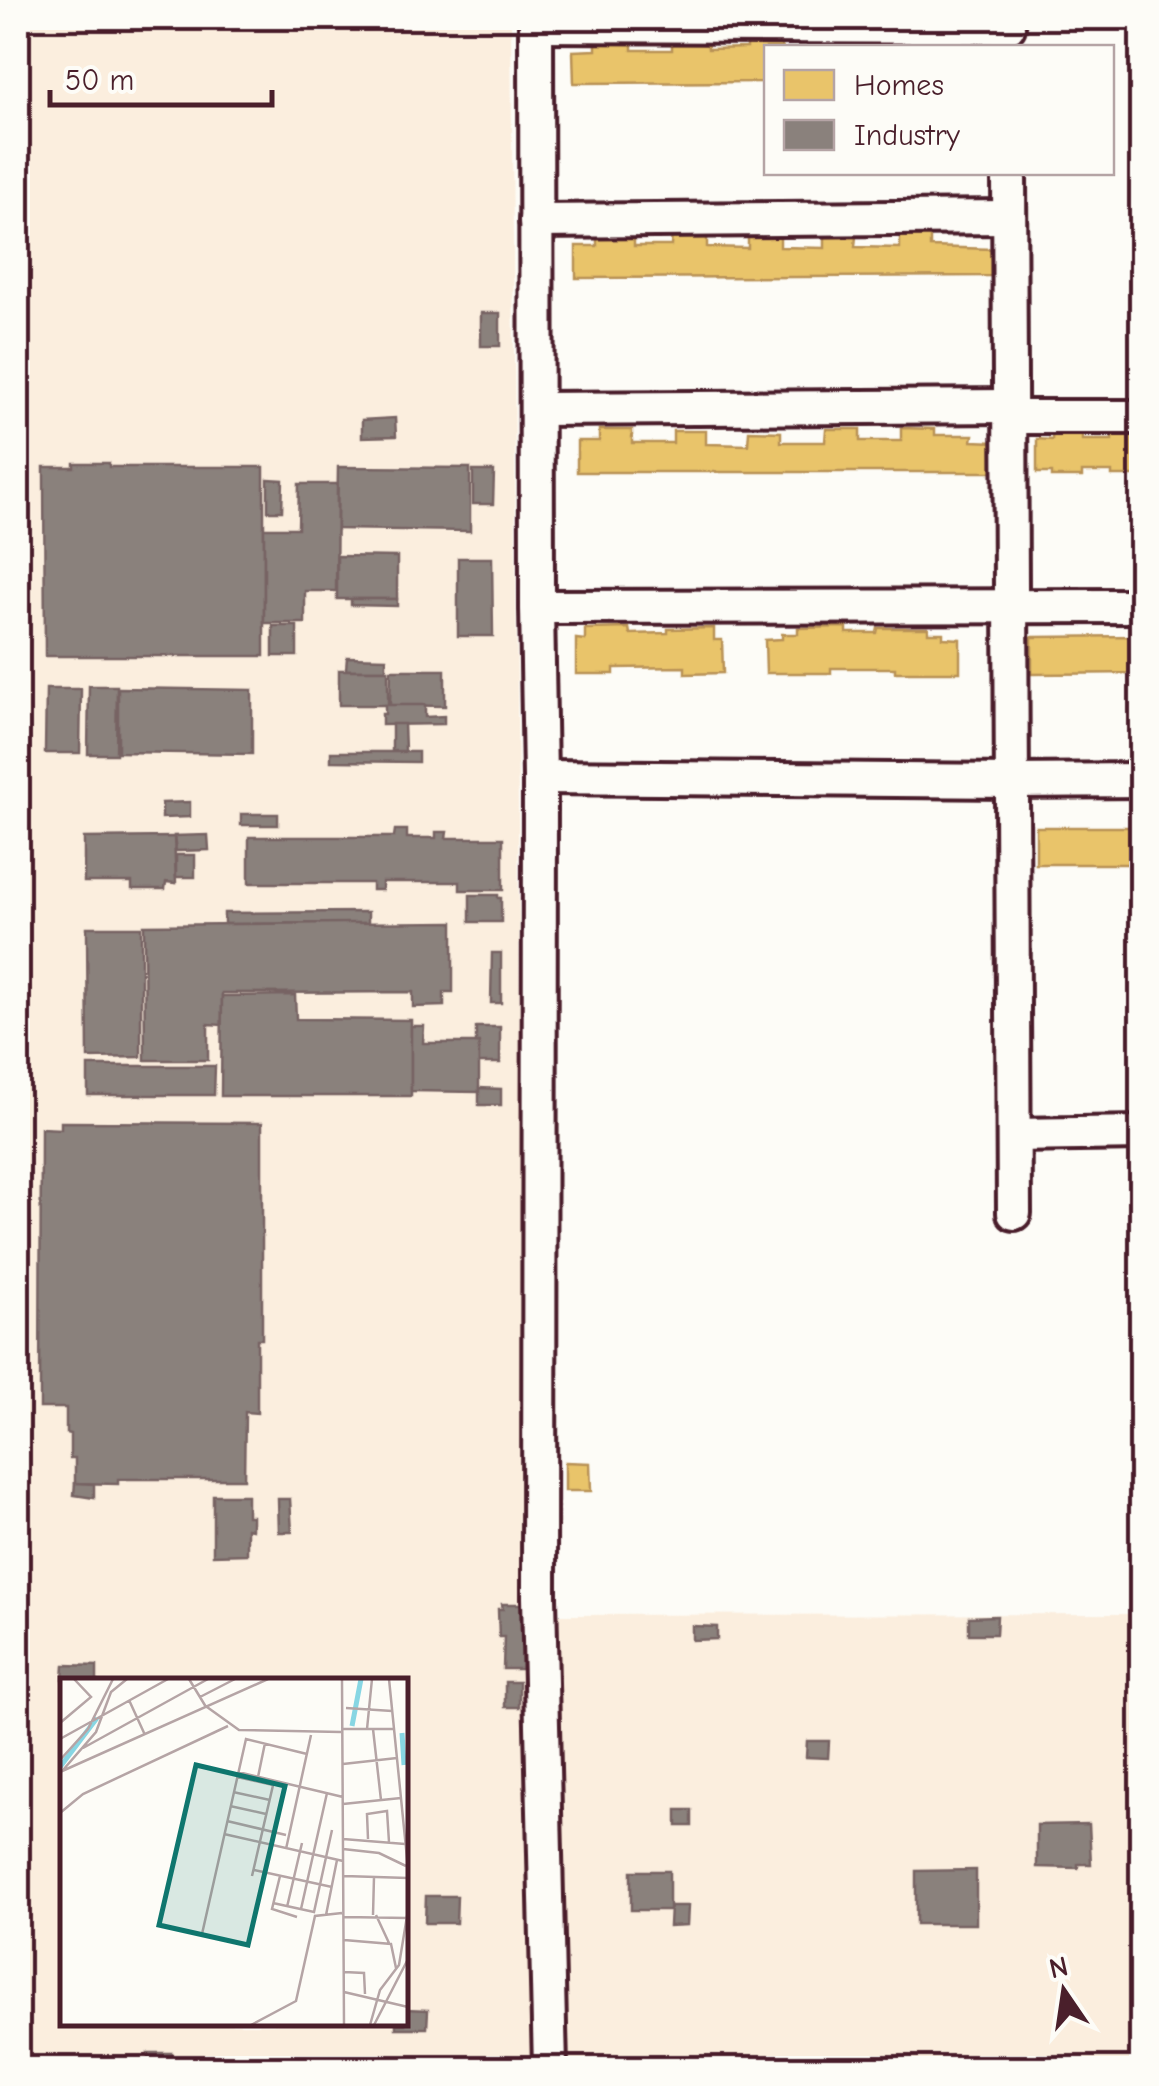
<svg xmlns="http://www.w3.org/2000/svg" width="1159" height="2086" font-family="'Comic Neue',sans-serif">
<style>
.built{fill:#fbeede;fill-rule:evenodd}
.homes{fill:#e9c46a;stroke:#b99257;stroke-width:2.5}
.industry{fill:#8a817c;stroke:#776464;stroke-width:2.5}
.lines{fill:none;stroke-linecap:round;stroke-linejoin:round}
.minor-casing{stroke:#4a1f2b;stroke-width:40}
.minor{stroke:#fdfcf7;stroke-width:32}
.inset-river{fill:none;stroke:#87d6e3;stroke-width:5}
.inset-road{fill:none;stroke:#b5a4a5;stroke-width:2.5}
.view{fill:#0f766e;fill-opacity:0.15;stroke:#0f766e;stroke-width:5}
.inset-edge{fill:none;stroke:#4a1f2b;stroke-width:5}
</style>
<rect width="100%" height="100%" fill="#fdfcf7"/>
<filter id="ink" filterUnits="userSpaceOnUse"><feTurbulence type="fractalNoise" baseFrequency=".01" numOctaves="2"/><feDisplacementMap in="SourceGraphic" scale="20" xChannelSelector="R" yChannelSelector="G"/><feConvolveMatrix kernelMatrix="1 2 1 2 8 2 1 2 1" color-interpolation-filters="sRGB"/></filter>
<g filter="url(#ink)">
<!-- built -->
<path class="built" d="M18,18H511L525,1615L1141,1614V2068H18ZM62,1681H405V2024H62Z"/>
<!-- homes -->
<g class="homes">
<path d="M672,37H707L708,49L747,48V38H782V48H766V82L574,83L573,51L596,50V38H632V50H672Z"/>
<path d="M901,38H935V43H972V48H901Z"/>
<path d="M597,234H634V246H671L672,234L707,235V247L748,248V235L780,236V247L825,248V235L856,236L855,247L900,248V235L930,236V247L992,249V276L576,278V246H597Z"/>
<path d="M901,428L935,429V435H973L972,441L994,442V472H577V441H599V430H632V443H673V431H706V444L748,445L749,431L781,432V442H825L826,429H860V441H901Z"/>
<path d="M1053,428H1082V440H1112V428H1142L1141,476H1112V472H1082V477H1052V473H1037V439L1052,440Z"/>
<path d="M847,627V633H877L878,628H928V633H943V638L960,639V672H895V668H831V673H766L765,640L782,639V634H798V628Z"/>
<path d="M629,628L630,634L668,633V629L714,628V640H722L723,673L685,674V667L614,668V674H576V639L585,640V629Z"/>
<path d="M1142,636V673L1032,674V637Z"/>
<rect x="1036" y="827" width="106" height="37"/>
<path d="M565,1462L590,1463L591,1491H565Z"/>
</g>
<!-- industry -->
<g class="industry">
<rect x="481" y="313" width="19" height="33"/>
<path d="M395,418L396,436L362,437V420Z"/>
<path d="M74,463H109V467H264V656H45L44,467H74Z"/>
<path d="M338,467L470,468V531L337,529Z"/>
<path d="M473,471H494L493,504H473Z"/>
<path d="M268,479L283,480L282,511H268Z"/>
<path d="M299,484H337L336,591H305V623H264V528H298Z"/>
<path d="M337,556L397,557V599H337Z"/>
<path d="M458,558H492L493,636H458Z"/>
<path d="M351,599H397V606L351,605Z"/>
<rect x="273" y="626" width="24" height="30"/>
<path d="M347,657L386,658V670H346Z"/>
<rect x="339" y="670" width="49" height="35"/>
<path d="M391,670H445V706L390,705Z"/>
<path d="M89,686H117L116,754H88Z"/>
<path d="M118,688L252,690V754L118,752Z"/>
<path d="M46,689H81L80,753H45Z"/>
<path d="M385,705H425V717L444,716V724L382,725V714H385Z"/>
<path d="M392,724H404L405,751H392Z"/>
<path d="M331,752H418V762L331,761Z"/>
<path d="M190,802V817L162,818V803Z"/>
<rect x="241" y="814" width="37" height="11"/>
<path d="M395,830H407V838H436V832H447L446,838H503V890H460V882H382V890H372V883H249V837H394Z"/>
<path d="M208,835L209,850L176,851L174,836Z"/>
<path d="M174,837L176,883L166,882L165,889H132V882H84V838Z"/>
<rect x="176" y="855" width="19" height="22"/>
<path d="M470,895H498V898H501V922H470Z"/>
<path d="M368,912V923L224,924V913Z"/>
<path d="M453,922V992H444V1006L413,1007V992L222,993V1025L208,1024V1060H145L144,925Z"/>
<path d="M87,927H141V1057L88,1058Z"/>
<path d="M492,953H501V1003H491Z"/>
<path d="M295,995L296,1019L411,1020V1096H221L222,996Z"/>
<path d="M411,1026H424L423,1043H479V1092L411,1091Z"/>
<path d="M476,1027H500V1063H479V1043H476Z"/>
<path d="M88,1066H215L214,1095H88Z"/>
<path d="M479,1088L501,1089V1105H479Z"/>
<path d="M61,1122L262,1123V1339H257V1413L245,1412L244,1479H118V1484L75,1483V1458H70V1434L66,1433V1408H40L41,1128L61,1129Z"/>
<path d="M75,1483L94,1484V1498L74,1495Z"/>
<path d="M213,1495H247V1516H252V1529L247,1528V1554L213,1555Z"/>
<path d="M278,1499H290L292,1532H279Z"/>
<path d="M502,1604H522V1669H503L504,1637H499L498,1609H503Z"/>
<path d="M997,1616L996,1634H969V1617Z"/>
<path d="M692,1626L717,1627V1639L692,1640Z"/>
<path d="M64,1665L97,1666V1681H63Z"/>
<rect x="505" y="1682" width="14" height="25"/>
<path d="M807,1741H829L828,1758L806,1757Z"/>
<rect x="677" y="1810" width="15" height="16"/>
<path d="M1089,1824L1091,1864H1078V1868L1037,1867V1825Z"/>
<path d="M976,1870V1924H916V1871Z"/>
<rect x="631" y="1871" width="38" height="39"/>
<path d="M426,1896H457L456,1923H425Z"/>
<path d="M670,1906H688L687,1925L669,1926Z"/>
<path d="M405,2009L428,2010L427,2028H396V2024H405Z"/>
<path d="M148,2053H172L171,2068H148Z"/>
</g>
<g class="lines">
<!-- minor casing -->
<g class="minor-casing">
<g id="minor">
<path d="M536,18L537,607L540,777L539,1597L550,2068"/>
<path d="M536,25L1008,27"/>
<path d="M1009,172L1014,1213"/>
<path d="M536,221L1009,217"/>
<path d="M537,409L1010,406"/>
<path d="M1010,417H1142"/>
<path d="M537,607L1142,606"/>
<path d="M540,777L1012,781L1142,780"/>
<path d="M1014,1135L1142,1133"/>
</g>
</g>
<!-- minor -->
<use href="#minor" class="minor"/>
</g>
</g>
<!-- overview -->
<g transform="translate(60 1678)">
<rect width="348" height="348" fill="#fdfcf7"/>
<path class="inset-river" d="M292,48L301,1M342,55L344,87M0,89L37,40"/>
<path class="inset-road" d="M129,1L146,29M282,1L284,347M329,1L348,190M140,19L175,1M69,22L85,57M147,29L179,52L281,54M286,30L332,33M0,45L31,19L14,1M283,51H333M307,51L312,1M313,51L321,122M0,61L108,1M23,70L148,1M0,82L28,51L53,1M283,86L337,80M3,92L36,54L51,14L67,1M0,94L208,1M178,94L283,119M177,99L213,107M198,99L205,65M173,114L210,122M283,126L341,120M170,128L206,136M0,135L23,116L168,48M167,143L226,157M164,156L283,183M283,161L345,166M308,161L307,136L327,133L329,164M226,171L251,57M283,171L319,175L346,188M194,192L272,209M192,198L214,103M220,198L212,231L237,239M284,198L348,200M213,225L254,234L272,152M227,229L242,165M241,231L267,115M266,237L277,182M313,237L314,199M316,237L329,265M284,239L347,240M142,256L186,61L247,76M284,262L331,266L336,290M284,294L304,295L305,316M284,314L348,329M191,347L236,323L255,238L282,235M310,347L320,312L339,287L348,232M314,347L348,281"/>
<path class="view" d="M136,87L225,108L188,267L99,247Z"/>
<rect width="348" height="348" class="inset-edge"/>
</g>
<!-- margin -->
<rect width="1159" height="2086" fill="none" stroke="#fdfcf7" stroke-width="60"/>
<rect x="30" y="30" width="1099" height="2026" fill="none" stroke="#4a1f2b" stroke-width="4" filter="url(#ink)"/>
<!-- legend -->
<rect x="764" y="45" width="350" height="130" fill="#fdfcf7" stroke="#b5a4a5" stroke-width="2.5"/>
<rect x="784" y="70" width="50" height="30" fill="#e9c46a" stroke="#b5a4a5" stroke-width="2.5"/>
<text x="854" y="95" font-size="30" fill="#4a1f2b">Homes</text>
<rect x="784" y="120" width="50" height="30" fill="#8a817c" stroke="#b5a4a5" stroke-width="2.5"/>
<text x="854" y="145" font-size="30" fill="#4a1f2b">Industry</text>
<!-- north arrow -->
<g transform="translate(1064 1991) rotate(347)" stroke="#fdfcf7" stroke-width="8" paint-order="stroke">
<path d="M0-8L18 38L0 25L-18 38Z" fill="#4a1f2b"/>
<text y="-15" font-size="28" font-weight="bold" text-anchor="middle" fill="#4a1f2b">N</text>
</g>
<!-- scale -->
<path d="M50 90v15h222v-15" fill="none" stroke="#4a1f2b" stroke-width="5"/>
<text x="65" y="90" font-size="30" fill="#4a1f2b" stroke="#fdfcf7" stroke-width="8" paint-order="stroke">50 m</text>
</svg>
